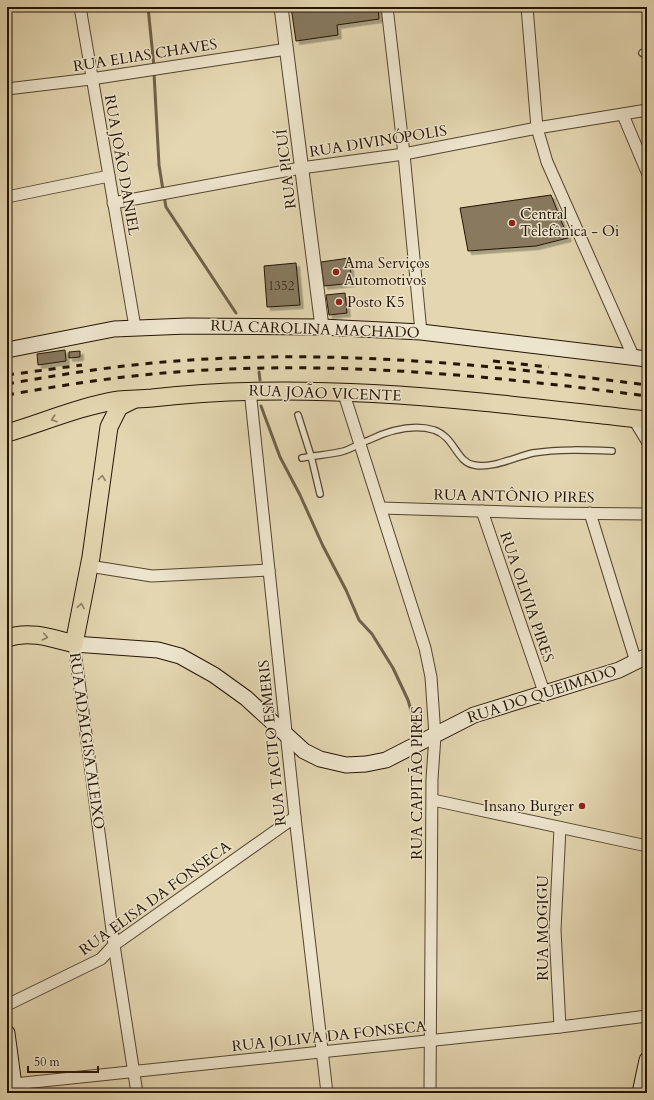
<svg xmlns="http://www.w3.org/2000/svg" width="654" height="1100" font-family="Cardo,serif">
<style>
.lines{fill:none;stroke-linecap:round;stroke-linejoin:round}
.stream{stroke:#706149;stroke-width:3}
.building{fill:#88795e;stroke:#251405;filter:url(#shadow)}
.service-casing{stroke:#544430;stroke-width:8}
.minor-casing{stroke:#544430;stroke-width:13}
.tertiary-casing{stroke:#544430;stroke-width:15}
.secondary-casing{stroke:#251405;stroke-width:17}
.primary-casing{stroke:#251405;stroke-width:19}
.service{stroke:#ede4cc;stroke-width:5.5}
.minor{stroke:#ede4cc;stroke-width:11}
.tertiary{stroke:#ede4cc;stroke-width:13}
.secondary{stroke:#ede4cc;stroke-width:15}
.primary{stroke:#e3d6b0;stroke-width:17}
.rail{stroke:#251405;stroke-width:3;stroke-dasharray:7 7;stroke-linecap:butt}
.oneway{stroke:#8e7f63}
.poi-dot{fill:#8f2418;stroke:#ede4cc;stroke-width:1.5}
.labels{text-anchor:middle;stroke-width:3;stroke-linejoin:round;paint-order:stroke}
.number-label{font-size:13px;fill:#3e2d1b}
.street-label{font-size:15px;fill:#251405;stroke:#ede4cc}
.poi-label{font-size:15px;fill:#251405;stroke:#ede4cc;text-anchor:start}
</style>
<defs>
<filter id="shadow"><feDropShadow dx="3.5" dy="3.5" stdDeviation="0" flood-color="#0004"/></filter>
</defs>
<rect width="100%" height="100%" fill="#e3d6b0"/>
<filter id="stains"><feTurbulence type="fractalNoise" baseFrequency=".005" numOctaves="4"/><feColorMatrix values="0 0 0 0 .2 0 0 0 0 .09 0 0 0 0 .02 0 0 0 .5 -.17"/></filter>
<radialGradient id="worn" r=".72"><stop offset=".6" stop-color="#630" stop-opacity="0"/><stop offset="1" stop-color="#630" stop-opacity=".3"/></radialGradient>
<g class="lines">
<!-- stream -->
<g class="stream">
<path d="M148,7L154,67"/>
<path d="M154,73L159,165L163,190"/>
<path d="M164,196L166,207L236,313"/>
<path d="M259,372L260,380"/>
<path d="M261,406L280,457L300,495L323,546L346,590L359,620L372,634L393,668L408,700L416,727"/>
</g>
</g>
<!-- building -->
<g class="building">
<path d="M291,7H378L379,19L337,25L338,35L296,41Z"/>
<path d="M551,195L568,238L536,246L468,251L460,208Z"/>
<path d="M349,258L352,283L324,286L321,262Z"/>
<path d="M296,263L300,305L267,307L264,266Z"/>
<path d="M345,293L347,313L329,315L326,295Z"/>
<path d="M65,350L66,361L38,365L37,354Z"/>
<path d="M80,351V357L69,358V352Z"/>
</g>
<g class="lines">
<!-- service casing -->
<g class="service-casing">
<g id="service">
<path d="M642,53L647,56"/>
<path d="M298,415L311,456L320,494"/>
<path d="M302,458C315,455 330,455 344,451C353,448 360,443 369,440C388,431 413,424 434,430C455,437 456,462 474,465C492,469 515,457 533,453C559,449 586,450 612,451"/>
</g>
</g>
<!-- minor casing -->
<g class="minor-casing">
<g id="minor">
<path d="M80,7L135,327"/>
<path d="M387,7L404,154L421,332"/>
<path d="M527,7L537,128L547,162L634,358"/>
<path d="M7,89L91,79L287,49"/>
<path d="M623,115L647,172"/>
<path d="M7,197L109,176"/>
<path d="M113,203L301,168L404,154L537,128L647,110"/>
<path d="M250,390L295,817L327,1093"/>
<path d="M343,391L425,648L431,677L435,736L432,779L430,1093"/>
<path d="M633,418L647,441"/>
<path d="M381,508L543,513L647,514"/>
<path d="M482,511L544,692"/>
<path d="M590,513L636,662"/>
<path d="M89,566L152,576L269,570"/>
<path d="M74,644L114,945L137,1093"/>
<path d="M433,800L647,846"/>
<path d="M560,828L555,930L560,1027"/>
<path d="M7,1005L101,959L114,945L295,817"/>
<path d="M14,1084L560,1027L647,1016"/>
</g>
</g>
<!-- tertiary casing -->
<g class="tertiary-casing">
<path id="tertiary" d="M281,7L322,327"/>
</g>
<!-- secondary casing -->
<g class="secondary-casing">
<g id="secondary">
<path d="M7,350L114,329L187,326L322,327L421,332L647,359"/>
<path d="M74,644L158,650L180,656L214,675L246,698L304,751L320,759L346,765L366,764L386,760L474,715L619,670L647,656"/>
<path d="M7,1033L15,1093"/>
<path d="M640,1093L647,1060"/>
</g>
</g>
<!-- primary casing -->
<g class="primary-casing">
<g id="primary">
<path d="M7,433C44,422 81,406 119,400C130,399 141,399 152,398C317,379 482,402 647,420"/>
<path d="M7,638C29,630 52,638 74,644L91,557L109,427L119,407L133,400"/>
</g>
</g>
<!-- service -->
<use href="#service" class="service"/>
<!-- minor -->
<use href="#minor" class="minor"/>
<!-- tertiary -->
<use href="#tertiary" class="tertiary"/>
<!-- secondary -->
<use href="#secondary" class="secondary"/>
<!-- primary -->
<use href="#primary" class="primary"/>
<!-- rail -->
<g class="rail">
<path d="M493,361L549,367"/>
<path d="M7,375L82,365"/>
<path d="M7,384C74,372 141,362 209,359C356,351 502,366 647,385"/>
<path d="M7,395C74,383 141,373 209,370C355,362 502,377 647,396"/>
</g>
</g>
<!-- one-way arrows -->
<defs><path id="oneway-chevron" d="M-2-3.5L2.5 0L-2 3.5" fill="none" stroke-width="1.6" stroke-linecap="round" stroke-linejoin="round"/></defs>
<g class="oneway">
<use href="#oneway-chevron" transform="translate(54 419) rotate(163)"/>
<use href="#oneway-chevron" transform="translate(102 478) rotate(-82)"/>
<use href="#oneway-chevron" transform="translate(81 606) rotate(-79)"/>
<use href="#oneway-chevron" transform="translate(45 637) rotate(12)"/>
</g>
<!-- markers -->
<g class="poi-dot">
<circle cx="512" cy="223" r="4"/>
<circle cx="336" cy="272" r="4"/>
<circle cx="339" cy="302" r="4"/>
<circle cx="582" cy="806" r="4"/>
</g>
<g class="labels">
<!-- number labels -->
<g class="number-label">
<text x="281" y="290">1352</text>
</g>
<!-- street labels -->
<g class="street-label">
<text transform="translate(145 55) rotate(-9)" y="5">RUA ELIAS CHAVES</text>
<text transform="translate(378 141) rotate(-9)" y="5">RUA DIVINÓPOLIS</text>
<text transform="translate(122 165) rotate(80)" y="5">RUA JOÃO DANIEL</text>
<text transform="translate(286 169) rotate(-97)" y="5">RUA PICUÍ</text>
<text transform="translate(315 329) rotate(2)" y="5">RUA CAROLINA MACHADO</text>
<text transform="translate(325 393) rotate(2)" y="5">RUA JOÃO VICENTE</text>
<text transform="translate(514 496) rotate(1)" y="5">RUA ANTÔNIO PIRES</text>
<text transform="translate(527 597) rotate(71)" y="5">RUA OLIVIA PIRES</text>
<text transform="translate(542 694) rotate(-18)" y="5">RUA DO QUEIMADO</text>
<text transform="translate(87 741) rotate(82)" y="5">RUA ADALGISA ALEIXO</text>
<text transform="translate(272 743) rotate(-96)" y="5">RUA TACITO ESMERIS</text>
<text transform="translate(417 783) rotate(-90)" y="5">RUA CAPITÃO PIRES</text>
<text transform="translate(155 898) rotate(-36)" y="5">RUA ELISA DA FONSECA</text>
<text transform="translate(543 928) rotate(-90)" y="5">RUA MOGIGU</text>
<text transform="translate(329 1036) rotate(-6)" y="5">RUA JOLIVA DA FONSECA</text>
</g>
<!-- poi labels -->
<g class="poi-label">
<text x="520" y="219">Central<tspan x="520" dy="17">Telefônica - Oi</tspan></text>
<text x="344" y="268">Ama Serviços<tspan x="344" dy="17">Automotivos</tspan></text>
<text x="347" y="307">Posto K5</text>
<text x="574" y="811" text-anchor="end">Insano Burger</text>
</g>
</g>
<!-- margin -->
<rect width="654" height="1100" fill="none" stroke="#e3d6b0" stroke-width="24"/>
<rect x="8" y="8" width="638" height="1084" fill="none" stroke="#251405" stroke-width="2"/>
<rect x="12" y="12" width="630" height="1076" fill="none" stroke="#251405"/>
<!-- scale -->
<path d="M28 1066v6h70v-6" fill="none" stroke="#251405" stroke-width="2"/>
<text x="34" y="1066" font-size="12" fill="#251405" stroke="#ede4cc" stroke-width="3" paint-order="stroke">50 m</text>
<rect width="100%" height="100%" filter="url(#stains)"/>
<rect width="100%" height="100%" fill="url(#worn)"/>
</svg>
